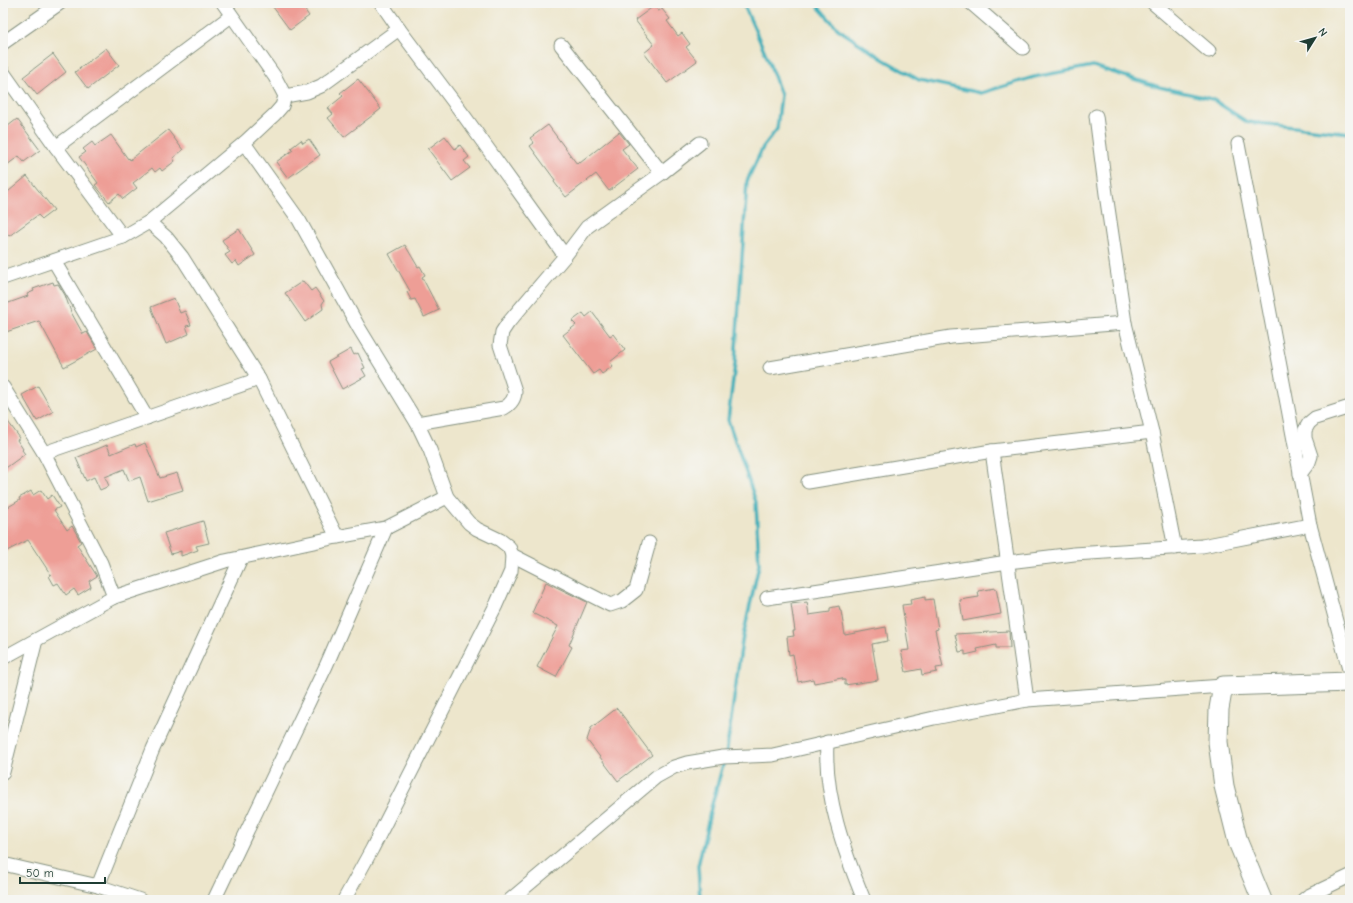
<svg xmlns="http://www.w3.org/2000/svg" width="1353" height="903" font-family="'Comic Neue',sans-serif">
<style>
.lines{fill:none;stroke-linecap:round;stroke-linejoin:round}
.stream{stroke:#3fafb9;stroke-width:3.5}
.building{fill:#ee9e96}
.street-casing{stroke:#869280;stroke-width:15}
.secondary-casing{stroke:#869280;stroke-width:21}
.street{stroke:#fff;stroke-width:13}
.secondary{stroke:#fff;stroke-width:19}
</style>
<rect width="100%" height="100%" fill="#f6f6f2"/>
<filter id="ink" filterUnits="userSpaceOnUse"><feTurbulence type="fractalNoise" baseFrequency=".025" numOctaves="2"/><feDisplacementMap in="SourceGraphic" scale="8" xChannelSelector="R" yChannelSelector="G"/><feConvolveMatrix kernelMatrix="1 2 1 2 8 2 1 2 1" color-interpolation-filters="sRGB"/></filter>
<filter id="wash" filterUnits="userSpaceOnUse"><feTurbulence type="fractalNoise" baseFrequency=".012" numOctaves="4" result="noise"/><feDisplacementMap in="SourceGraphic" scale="16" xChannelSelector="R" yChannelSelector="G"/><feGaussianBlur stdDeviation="0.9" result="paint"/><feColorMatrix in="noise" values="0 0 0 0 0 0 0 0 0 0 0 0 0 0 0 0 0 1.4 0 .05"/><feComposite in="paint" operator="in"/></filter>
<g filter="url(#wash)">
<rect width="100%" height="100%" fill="#ede6cc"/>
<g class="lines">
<!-- stream -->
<g class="stream">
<path d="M815,3L838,29L881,58L919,80L981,93L1034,77L1093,66L1159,87L1212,99L1247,122L1350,133"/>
<path d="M726,755L742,641L759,565L756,502L728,420L735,364L747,181L763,147L777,129L781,95L767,57L743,3"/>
<path d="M700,900L698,866L711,808L724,761"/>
</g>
</g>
<g id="blocks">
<!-- building -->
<g class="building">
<path d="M270,3H300L309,16L290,30Z"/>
<path d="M654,6L658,11L662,9L670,19L667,21L678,36L682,33L690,44L686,47L697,61L667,83L644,53L654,45L635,20Z"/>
<path d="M106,48L119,65L88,89L75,72Z"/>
<path d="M53,54L66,72L37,95L23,77Z"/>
<path d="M358,79L381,109L344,137L328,118L333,114L328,108L343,96L340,93Z"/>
<path d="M17,119L40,150L24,162L19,156L3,168V130Z"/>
<path d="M548,125L577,164L579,162L580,163L619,132L629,144L622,149L638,169L609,191L596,174L566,197L554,182L555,180L530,146L534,143L530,138Z"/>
<path d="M168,130L183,150L173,158L175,161L162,171L160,168L155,172L152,168L133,183L137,188L123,199L119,194L109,202L95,185L98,183L79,157L86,152L83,149L92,142L95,146L111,135L128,159L129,158L130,160Z"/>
<path d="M445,136L455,149L460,145L469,157L464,161L470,168L452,181L428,149Z"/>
<path d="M309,139L320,155L288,178L276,162L293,150L291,148L301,140L303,143Z"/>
<path d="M27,176L54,210L42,219L38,215L9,236L3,228V196Z"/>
<path d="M239,229L255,255L239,266L236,261L232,264L225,255L230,252L222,240Z"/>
<path d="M405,245L418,267L420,266L425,275L422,277L439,310L424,317L415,299L411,300L407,292L410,291L389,254Z"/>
<path d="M303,281L311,291L315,288L324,301L322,304L323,309L305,322L285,293Z"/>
<path d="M53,282L54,285L58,284L65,295L71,312L83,334L87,332L97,349L64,367L39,321L3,333V305L28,296L27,294L34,291L33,289Z"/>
<path d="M174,298L180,313L185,311L191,325L186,326L189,334L166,344L151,307Z"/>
<path d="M592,312L610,336L613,334L625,350L610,362L613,366L602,374L599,370L593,374L563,335L576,325L572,321L583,313L586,317Z"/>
<path d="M351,349L354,355L358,353L365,368L362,369L366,376L342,389L328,362Z"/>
<path d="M38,386L53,412L37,421L22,395Z"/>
<path d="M3,415L20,438L17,440L23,449L22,450L25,454L3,470Z"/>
<path d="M145,443L160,478L177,473L183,490L148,501L140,477L129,481L124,469L105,477L109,486L100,490L94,477L86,481L76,458L107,445L111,454L135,444L136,447Z"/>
<path d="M41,490L47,499L52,495L60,507L54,510L67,530L72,526L75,531L81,542L77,545L97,576L89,581L91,587L78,595L74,589L66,595L58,583L54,585L49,576L51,575L28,540L3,553V510L20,500L19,498L31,491L33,495Z"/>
<path d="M203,521L209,543L196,546L198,550L181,556V551L171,554L164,533Z"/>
<path d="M546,582L587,602L569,645L572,647L556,677L537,667L558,626L532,613Z"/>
<path d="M996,588L1001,614L963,621L960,600L979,597L978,591Z"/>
<path d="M925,597V600L933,599L938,629L935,630L943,667L936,668L937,672L922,675L921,669L906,672L901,651L909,650L902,605L911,604L910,600Z"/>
<path d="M807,602L809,615L830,612V608L839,606L840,611H841L845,635L886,627L888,641L872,644L878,680L845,685V680H843L842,678L814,683L813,679L798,682L793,654L789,655L787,637L794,636L793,631H795L791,604Z"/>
<path d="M1009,631L1010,648H996V645L977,649L978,652L965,655V651L959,652L955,634Z"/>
<path d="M617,708L652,755L618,781L587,740L591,728Z"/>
</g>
</g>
</g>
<g filter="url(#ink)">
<use href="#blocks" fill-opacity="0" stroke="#869280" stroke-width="1"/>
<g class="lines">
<!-- street casing -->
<g class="street-casing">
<g id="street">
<path d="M381,3L399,29L465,117L565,256"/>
<path d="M971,3L1023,48"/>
<path d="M1153,3L1209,51"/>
<path d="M3,43L60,3"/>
<path d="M561,45L662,173"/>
<path d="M3,72L56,147L123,237"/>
<path d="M285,96L307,92L321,86L399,29"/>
<path d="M1096,116L1106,194L1125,323L1152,432L1175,548"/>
<path d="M244,143L299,220L359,328L417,423L430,450L447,497L469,523L477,529L500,540L509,547L512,555L511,571L496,605L372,849L344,900"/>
<path d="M1238,144L1310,525L1350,673"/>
<path d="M56,147L231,16"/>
<path d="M149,222L166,237L182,257L259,379L337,537"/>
<path d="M54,261L147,418"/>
<path d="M3,278L123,237L149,222L244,143L275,114L282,106L285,96L275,77L223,3"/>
<path d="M770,368L951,337L1125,323"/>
<path d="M3,387L44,453L101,563L114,597L3,658"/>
<path d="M417,423L504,408C511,404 515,399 515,391L500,345L502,332L508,323L565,256L587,227L662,173L700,143"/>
<path d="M992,451L1027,700"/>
<path d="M44,453L259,379"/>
<path d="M1300,474L1309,462L1311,456L1305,438V430L1309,423L1315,418L1350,407"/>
<path d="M808,482L992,451L1152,432"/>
<path d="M512,555L610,605L622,601L636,590L649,543"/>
<path d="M114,597L225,561L337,537L386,528L447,497"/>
<path d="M767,598L1008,562L1074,554L1202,546L1310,525"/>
<path d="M827,742C824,796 844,851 864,900"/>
<path d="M3,772L36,640"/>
<path d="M3,864L98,886L140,900"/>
<path d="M98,886L153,749L241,558"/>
<path d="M214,900L326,666L386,528"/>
<path d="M510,900L656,777L674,767L687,763L723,757L773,755L934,718L1027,700L1223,686"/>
<path d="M1303,900L1308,896L1350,876"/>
</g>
</g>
<!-- secondary casing -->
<g class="secondary-casing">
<path id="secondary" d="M1262,900L1238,842L1224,786L1218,742L1219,709L1223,686L1350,682"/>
</g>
<!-- street -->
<use href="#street" class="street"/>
<!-- secondary -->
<use href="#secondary" class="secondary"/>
</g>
</g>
<!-- margin -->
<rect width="1353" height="903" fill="none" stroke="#f6f6f2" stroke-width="16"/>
<!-- north arrow -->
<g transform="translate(1315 38) rotate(53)" stroke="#f6f6f2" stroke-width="3" paint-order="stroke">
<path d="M0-3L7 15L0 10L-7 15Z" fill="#1f3d34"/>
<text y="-6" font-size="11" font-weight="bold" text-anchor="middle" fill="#1f3d34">N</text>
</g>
<!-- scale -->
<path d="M20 877v6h85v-6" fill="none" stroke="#1f3d34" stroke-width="2"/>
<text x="26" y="877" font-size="12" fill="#1f3d34" stroke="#f6f6f2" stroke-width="3" paint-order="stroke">50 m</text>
</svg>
